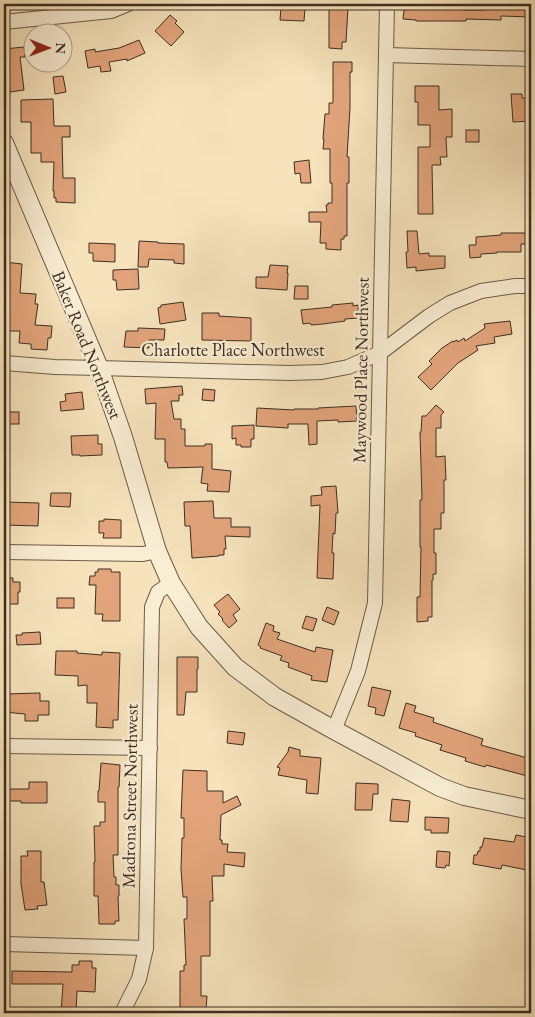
<svg xmlns="http://www.w3.org/2000/svg" width="535" height="1017" font-family="'EB Garamond',serif">
<style>
.building{fill:#e3a47b;stroke:#3d2e22}
.lines{fill:none;stroke-linecap:round;stroke-linejoin:round}
.minor-casing{stroke:#6b5b48;stroke-width:16}
.tertiary-casing{stroke:#6b5b48;stroke-width:20}
.minor{stroke:#f9edd3;stroke-width:14}
.tertiary{stroke:#f9edd3;stroke-width:18}
.labels{text-anchor:middle;stroke-width:4.5;stroke-linejoin:round;paint-order:stroke}
.street-label{font-size:18px;fill:#3d2e22;stroke:#f9edd3}
</style>
<rect width="100%" height="100%" fill="#f6e3bc"/>
<filter id="stains"><feTurbulence type="fractalNoise" baseFrequency=".004" numOctaves="4"/><feColorMatrix values="0 0 0 0 .2 0 0 0 0 .09 0 0 0 0 .02 0 0 0 .5 -.17"/></filter>
<radialGradient id="worn" r=".72"><stop offset=".6" stop-color="#630" stop-opacity="0"/><stop offset="1" stop-color="#630" stop-opacity=".3"/></radialGradient>
<!-- building -->
<g class="building">
<path d="M329,4H346V8H348L346,42H342V49L329,48Z"/>
<path d="M406,4H435V5H463V10H483V4H531V17L501,16V20L466,19V21H416V20L403,19L404,10H406Z"/>
<path d="M281,7L305,8L304,21L280,20Z"/>
<path d="M170,15L177,21L175,23L184,32L171,46L155,31Z"/>
<path d="M139,40L145,53L127,61V59L109,62L111,71L101,72L100,66L88,68L85,51L95,49V52L119,48Z"/>
<path d="M24,47L25,57H20L24,90L10,92L6,59H4V49Z"/>
<path d="M333,62H352V72H350V108L347,157H349V183H347V236H344V239H341V250L326,249V243H320L321,222H309V212H327L326,205H328V203H332V183H330V149H323L324,139H323L325,114H329V103H333Z"/>
<path d="M63,76L66,92L55,94L53,77Z"/>
<path d="M415,86H439V110L452,109V137H446L447,157H440L441,165H432L433,214H418V147H430V125H418V102H415Z"/>
<path d="M511,94H522V98H531V121L513,122Z"/>
<path d="M53,99L54,126H70V137H62L63,178H75V203L56,202V198H54V191H53L54,162H41V153H31V122H21V100Z"/>
<rect x="466" y="130" width="13" height="12"/>
<path d="M309,160L311,183H301L300,173L295,174L294,162Z"/>
<path d="M407,231H417L419,254L429,253V256H445V268L416,271V267L407,268L406,252H408Z"/>
<path d="M501,233H526L527,244H521V252H497V253L481,254V257L470,258L469,245H476V237L501,235Z"/>
<path d="M139,241L158,242V243L184,244V264L174,263V260L149,259L148,267H138Z"/>
<path d="M89,243L115,244V262L93,261V253H89Z"/>
<path d="M4,262L22,264L20,293L36,294L35,304H38L35,325L52,326L51,338H48L47,350L31,349V344L19,343L20,331H4V318L7,280H4Z"/>
<path d="M270,265L288,266L287,273H288L287,290L256,288V277H268Z"/>
<path d="M138,269L139,289L117,290L116,280H113V270Z"/>
<path d="M295,286H308V299H294Z"/>
<path d="M183,302L186,320L160,324L158,308L161,307V305Z"/>
<path d="M353,303V306L358,305L359,318L345,319V321L323,324L311,325L310,323L303,324L301,310L332,307V305Z"/>
<path d="M202,313H219V316L251,318V341L202,340Z"/>
<path d="M510,321L512,334L494,337L495,343L476,346L478,350L458,363L431,390L418,377L432,364L429,361L442,348L453,341V342L457,340L458,342L464,338L465,341L485,328L484,324Z"/>
<path d="M138,328L165,329L164,340H149V348L124,347L126,331H138Z"/>
<path d="M182,386L183,395H179V401H171L174,419H181V429H185V446H205V444H212V469L231,471L229,492L207,491L208,484L201,483L203,467L168,468L167,462H165V439H155L156,403L146,404L145,391V389Z"/>
<path d="M203,389L215,390L214,401L202,400Z"/>
<path d="M82,392L84,409L61,411L60,402L66,401L65,394Z"/>
<path d="M436,405L444,412L441,415V428H436V457L445,456L446,480H444V513H441V529H434V553H436V574H433V580H432V617H428V621L417,622V597H420L421,547H420V500H422L420,432H421L422,416H426Z"/>
<path d="M356,406L357,421L338,422V420L317,421V444L309,445L308,424H288V428L256,426L257,408L294,410V409H318V408Z"/>
<rect x="4" y="412" width="15" height="12"/>
<path d="M254,425V439H251V447H241V445H236V438L232,439V426Z"/>
<path d="M98,435V444H102V455L80,456V455H72L71,436Z"/>
<path d="M336,486L338,513H336L335,534L333,533L332,553H334L333,579L317,578L320,505L311,506V496L322,495L321,487Z"/>
<path d="M51,493H71L70,507L50,506Z"/>
<path d="M213,501L214,518H231V527H250V537L225,536L226,549H224V555H219V556L192,558L190,526H185L184,502Z"/>
<path d="M4,502L39,503L38,526L4,525Z"/>
<path d="M104,519L121,520V538H103L104,533H99V521H104Z"/>
<path d="M98,569H111V572H120V621H102L103,614H95L96,585H89L90,576H95V572H98Z"/>
<path d="M4,578H13V582H20V592H18V604H4Z"/>
<path d="M228,594L240,609L233,615L237,621L229,628L222,620L223,619L218,614L220,612L214,605Z"/>
<rect x="57" y="598" width="17" height="10"/>
<path d="M327,607L339,612L334,625L322,620Z"/>
<path d="M306,616L317,619L313,631L302,628Z"/>
<path d="M266,623L274,626L273,631L280,633L277,639L315,652L316,647L333,650L327,682L311,680L312,676L288,667L289,663L280,660L282,656L260,648L261,647L258,645Z"/>
<path d="M40,632L41,644L17,645L16,635H22V633Z"/>
<path d="M56,651H77V653L102,655V652L120,653L118,720H113V728L96,727L97,703H87V685L78,686V676L55,675Z"/>
<path d="M177,657H198V669H197V692H186L184,715H177Z"/>
<path d="M372,687L391,691L384,716L375,714L376,708L368,706Z"/>
<path d="M40,693V701H49V715H38V721H25V714L4,712V694Z"/>
<path d="M406,703L416,706L414,712L434,718L433,722L483,739L481,745L531,759V777L486,765L485,767L465,761L466,758L440,750L442,745L415,736L416,733L399,728Z"/>
<path d="M228,731L245,733L243,745L227,743Z"/>
<path d="M289,747L300,750V756L321,758L318,794L306,793L307,780L278,775L280,768L277,767L288,752Z"/>
<path d="M101,763L120,765L119,787H118V855H113L114,877H116V885H119V896H118L119,921H115V924H99L98,896H94V862H95L94,826H100V822H105V802H98V791H99Z"/>
<path d="M183,770L207,771V791H223V803L237,796L241,805L221,815L220,840H222V844H228L227,852L245,853L244,867L224,864V876H212L213,901H210V956H201V996H207L206,1010H196V1011H180V971H184V965H186L184,919H187V897H183L181,869L182,838H184V818H181Z"/>
<path d="M29,782H47V803H21V801H4V789H29Z"/>
<path d="M356,783L378,784V794H373L372,810H355Z"/>
<path d="M392,799L410,801L408,822L390,821Z"/>
<path d="M425,817L449,818L448,833H431V830H425Z"/>
<path d="M516,835L531,838V849L527,870L502,865L501,869L473,864L474,855H477L478,851H480V847H482L484,838L514,842Z"/>
<path d="M27,851H41V882H44L47,905L37,906L38,909L25,910L21,884V856H28Z"/>
<path d="M437,851L450,852L449,866L446,865L445,868L436,867Z"/>
<path d="M79,961H92V968H96L95,992L77,991L76,1013H61L63,984H12V971L72,972V965H79Z"/>
</g>
<g class="lines">
<!-- minor casing -->
<g class="minor-casing">
<g id="minor">
<path d="M4,22L111,11L128,4"/>
<path d="M386,55L531,59"/>
<path d="M4,363L55,367L99,368L289,373L322,372L348,367L380,353L429,316L450,303L481,291L515,286H531"/>
<path d="M4,552L143,554L157,551"/>
<path d="M334,730L358,671L375,603L387,4"/>
<path d="M4,746L150,748"/>
<path d="M4,944L146,948"/>
<path d="M122,1013L139,979L146,948L152,607L158,592L171,583"/>
</g>
</g>
<!-- tertiary casing -->
<g class="tertiary-casing">
<path id="tertiary" d="M4,143L99,368L123,437L157,551L171,583L199,627L235,667L275,697L334,730L440,787L464,796L531,810"/>
</g>
<!-- minor -->
<use href="#minor" class="minor"/>
<!-- tertiary -->
<use href="#tertiary" class="tertiary"/>
</g>
<g class="labels">
<!-- street labels -->
<g class="street-label">
<text transform="translate(87 345) rotate(68)" y="6">Baker Road Northwest</text>
<text x="233" y="356">Charlotte Place Northwest</text>
<text transform="translate(361 370) rotate(-89)" y="6">Maywood Place Northwest</text>
<text transform="translate(130 796) rotate(-89)" y="6">Madrona Street Northwest</text>
</g>
</g>
<!-- margin -->
<rect width="535" height="1017" fill="none" stroke="#f6e3bc" stroke-width="20"/>
<rect x="5" y="5" width="525" height="1007" fill="none" stroke="#3d2e22" stroke-width="2.5"/>
<rect x="10" y="10" width="515" height="997" fill="none" stroke="#3d2e22"/>
<!-- north arrow -->
<g transform="translate(48 48) rotate(91)"><circle r="24" fill="#f9edd3" stroke="#aea18c"/>
<path d="M0-4L9 19L0 12L-9 19Z" fill="#8f2418"/>
<text y="-8" font-size="14" font-weight="bold" text-anchor="middle" fill="#3d2e22">N</text>
</g>
<rect width="100%" height="100%" filter="url(#stains)"/>
<rect width="100%" height="100%" fill="url(#worn)"/>
</svg>
